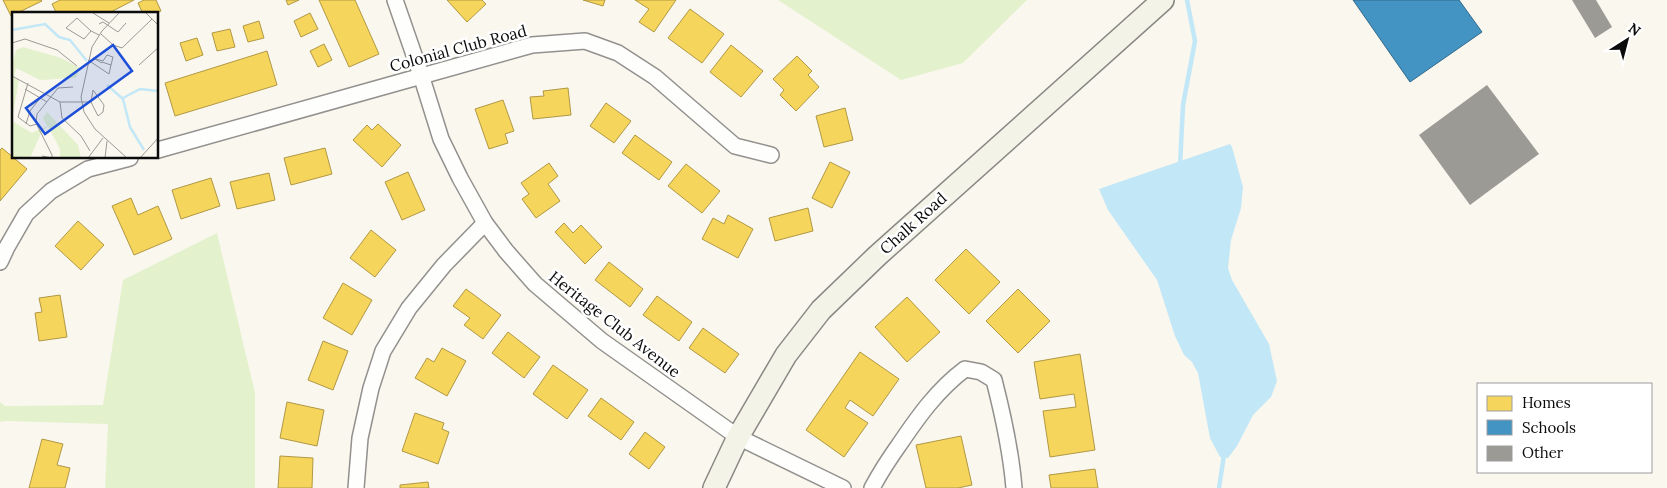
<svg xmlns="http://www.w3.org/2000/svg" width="1667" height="488" font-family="Lora,serif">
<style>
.green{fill:#e4f1cd}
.water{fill:#c2e7f7}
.homes{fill:#f6d55c;stroke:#b09844}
.schools{fill:#4393c3;stroke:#326a8c}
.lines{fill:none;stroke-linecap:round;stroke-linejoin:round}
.stream{stroke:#c2e7f7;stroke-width:4.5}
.building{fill:#9c9a95}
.street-casing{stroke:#93918e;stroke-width:18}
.secondary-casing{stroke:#898884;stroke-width:24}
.street{stroke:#fefefd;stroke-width:15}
.secondary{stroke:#f4f3e8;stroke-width:21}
.labels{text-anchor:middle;stroke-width:5;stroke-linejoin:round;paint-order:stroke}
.street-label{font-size:16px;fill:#0b0b0b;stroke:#fff}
.inset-river{fill:none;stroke:#c2e7f7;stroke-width:2.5}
.inset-road{fill:none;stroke:#9a9994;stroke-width:1}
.view{fill:#1d4ed8;fill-opacity:0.15;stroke:#1d4ed8;stroke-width:2.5}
.inset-edge{fill:none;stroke:#0b0b0b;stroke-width:2.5}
</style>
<rect width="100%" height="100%" fill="#faf7ef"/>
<!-- green -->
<g class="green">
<path d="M778,0H1027L963,63L901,80Z"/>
<path d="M217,233L255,393V488H105L108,424L5,421L0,422V402L5,406L103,405L123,280Z"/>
</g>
<!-- water -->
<path class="water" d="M1230,144L1232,147L1243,187L1241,208L1231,240L1228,268L1232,280L1269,344L1277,381L1271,397L1253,415L1237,446L1228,458L1220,457L1210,438L1198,373L1192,362L1184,355L1175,336L1157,280L1108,210L1099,189Z"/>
<!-- homes -->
<g class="homes">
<path d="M3,0H41L42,1L11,16Z"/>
<path d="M60,0H134L107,14H57L52,4Z"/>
<path d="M144,0H156L161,11L155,14H143L138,3Z"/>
<path d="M286,0H299L288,5Z"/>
<path d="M319,0H355L379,54L349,67Z"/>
<path d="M447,0H482L486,4L467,22Z"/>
<path d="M583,0H605L603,6Z"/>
<path d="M635,0H676L654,32L639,22L649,9Z"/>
<path d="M690,9L724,34L702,63L668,38Z"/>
<path d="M310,13L318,29L301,37L294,21Z"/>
<path d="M259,21L264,38L248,42L243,26Z"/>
<path d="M230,29L235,47L217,51L212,33Z"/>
<path d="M197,38L203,55L186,61L180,43Z"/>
<path d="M324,44L332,60L318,67L310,51Z"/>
<path d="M731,45L763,71L741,97L710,72Z"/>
<path d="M267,51L277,85L175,116L165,83Z"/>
<path d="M797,56L812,71L808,75L819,87L796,111L780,95L784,90L773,79Z"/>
<path d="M568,88L571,115L533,119L530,97L544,96L543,91Z"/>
<path d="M503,100L514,131L505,134L508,143L489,149L475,109Z"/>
<path d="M606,103L631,121L614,143L590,126Z"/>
<path d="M845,108L853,140L824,147L816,116Z"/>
<path d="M378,124L401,145L382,167L353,140L367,125L372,130Z"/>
<path d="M635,135L672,162L659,180L622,153Z"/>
<path d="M2,148L27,169L0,201V150Z"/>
<path d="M325,148L332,174L291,185L284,158Z"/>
<path d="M830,162L850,172L832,208L812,198Z"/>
<path d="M549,163L558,176L548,184L560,201L536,218L522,199L529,194L521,183Z"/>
<path d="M686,164L720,191L702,213L668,186Z"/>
<path d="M408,172L425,210L402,220L385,182Z"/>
<path d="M269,173L275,200L237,209L230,182Z"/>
<path d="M211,178L220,206L181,219L172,190Z"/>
<path d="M131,198L138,215L158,206L172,239L134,255L112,206Z"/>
<path d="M808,208L813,231L775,241L769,218Z"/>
<path d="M728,215L753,229L738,258L702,239L713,218L724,224Z"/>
<path d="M78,221L104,245L81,270L55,246Z"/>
<path d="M564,223L573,233L581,225L602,247L585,264L555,232Z"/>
<path d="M371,230L396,250L375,277L350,258Z"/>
<path d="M966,249L1000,282L969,314L935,280Z"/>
<path d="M609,262L643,289L630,307L595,280Z"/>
<path d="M343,283L372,300L352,335L323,318Z"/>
<path d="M466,289L501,315L483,339L464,325L470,318L453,306Z"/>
<path d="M1018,289L1050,321L1018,353L986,321Z"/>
<path d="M60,295L67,337L39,341L35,313L42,312L39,298Z"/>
<path d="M657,296L692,322L679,341L643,315Z"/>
<path d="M907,297L940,332L907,362L875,327Z"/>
<path d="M703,328L739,354L725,373L689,348Z"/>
<path d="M508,332L540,357L524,378L492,353Z"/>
<path d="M323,341L348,351L333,390L308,380Z"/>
<path d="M442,348L466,361L447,396L415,378L427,358L434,362Z"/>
<path d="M860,352L899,379L873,416L850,400L845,408L868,423L844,457L806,430Z"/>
<path d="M1080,354L1095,450L1050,457L1043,411L1076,407L1074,394L1040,399L1034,362Z"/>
<path d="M553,365L588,390L567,419L533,394Z"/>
<path d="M601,398L634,422L621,440L588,416Z"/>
<path d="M287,402L324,410L317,446L280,438Z"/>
<path d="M415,413L444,423L442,429L449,432L438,464L402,451Z"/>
<path d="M645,432L665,447L649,469L629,454Z"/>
<path d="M961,436L972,485L958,488H926L916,445Z"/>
<path d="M42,439L63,444L57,465L70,468L65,488H29Z"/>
<path d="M280,456L313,458L312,488H278Z"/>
<path d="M1095,469L1098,488H1051L1049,475Z"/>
<path d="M428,482L429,488H400V485Z"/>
</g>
<!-- schools -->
<path class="schools" d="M1353,0H1459L1482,32L1410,82Z"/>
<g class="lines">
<!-- stream -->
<g class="stream">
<path d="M1180,166L1183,105L1195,41L1187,0"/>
<path d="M1219,488L1224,455"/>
</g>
</g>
<!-- building -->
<g class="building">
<path d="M1572,0H1596L1612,27L1595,38Z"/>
<path d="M1487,85L1539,154L1470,205L1419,135Z"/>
</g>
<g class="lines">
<!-- street casing -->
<g class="street-casing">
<g id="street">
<path d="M395,0L421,75L441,139L460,178L485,223L506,251L535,284L602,341L738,437L843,488"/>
<path d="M158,150L532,45L585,41L618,53L655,77L735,146L771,155"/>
<path d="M0,262L7,247L26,214L51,191L88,169L130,158"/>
<path d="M356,488L360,438L371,388L383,351L409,308L444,265L485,223"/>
<path d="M872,488C880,473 889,459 899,445C918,417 937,390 965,369L981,372L994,380C1003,415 1011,452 1014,488"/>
</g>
</g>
<!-- secondary casing -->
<g class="secondary-casing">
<path id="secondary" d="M714,488L738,437L786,355L821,310L877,256L1163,0"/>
</g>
<!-- street -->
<use href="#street" class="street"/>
<!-- secondary -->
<use href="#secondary" class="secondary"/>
</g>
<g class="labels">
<!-- street labels -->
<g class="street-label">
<text transform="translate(458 48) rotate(-15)" y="6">Colonial Club Road</text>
<text transform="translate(913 223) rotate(-42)" y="6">Chalk Road</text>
<text transform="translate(615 324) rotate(38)" y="6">Heritage Club Avenue</text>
</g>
</g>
<!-- overview -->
<g transform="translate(12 12)">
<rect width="146" height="146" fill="#faf7ef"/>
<path d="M11,35L49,46L68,56L64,66L28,68L4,56L2,65L7,67L0,109L20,121L35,114L31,106L35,100L66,133L69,146H48V137L36,114L30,119L18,146H0V52L4,38Z" fill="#e4f1cd"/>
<path class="inset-river" d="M0,18L33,12L47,25L58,28L75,49M95,73L111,87L118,115L132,138M111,86L128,77L147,79"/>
<path class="inset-road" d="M108,0L90,19L80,35L69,85L72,100L83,117L115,146M133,0L147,14M81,1L97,11M87,12L91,10L106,20L114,11M79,19L65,6L54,16L72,27L79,19L87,23M88,21L101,33L110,36L140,7M0,31L13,27L45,38L65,54M76,48L97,62L99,53L90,50M90,51L81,46L91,49L95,43L101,45L99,53M127,53L147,35M0,64L48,90H79M16,71L6,105L18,114L25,112M13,77L35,90M81,78L92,93L91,100L86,104L79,90ZM48,90L50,106L69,124L78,139M14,112L18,99L28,86M30,144L40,146V143L24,111L25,102L46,76L61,75M76,146L91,126M93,146L95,129M128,146L147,125"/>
<path class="view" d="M101,33L120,59L33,122L14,96Z"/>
<rect width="146" height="146" class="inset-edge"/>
</g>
<!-- legend -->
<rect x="1477" y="383" width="175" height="90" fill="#ffffff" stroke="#9d9d9d"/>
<rect x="1487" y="396" width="25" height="15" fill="#f6d55c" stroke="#9d9d9d"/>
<text x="1522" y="408" font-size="15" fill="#0b0b0b">Homes</text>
<rect x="1487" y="420" width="25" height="15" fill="#4393c3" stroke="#9d9d9d"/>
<text x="1522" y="433" font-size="15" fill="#0b0b0b">Schools</text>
<rect x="1487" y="446" width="25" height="15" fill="#9c9a95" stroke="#9d9d9d"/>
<text x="1522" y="458" font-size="15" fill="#0b0b0b">Other</text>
<!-- north arrow -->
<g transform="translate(1627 40) rotate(36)" stroke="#ffffff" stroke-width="4" paint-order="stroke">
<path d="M0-4L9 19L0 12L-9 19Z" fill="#0b0b0b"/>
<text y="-8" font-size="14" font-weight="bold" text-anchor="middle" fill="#0b0b0b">N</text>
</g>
</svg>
